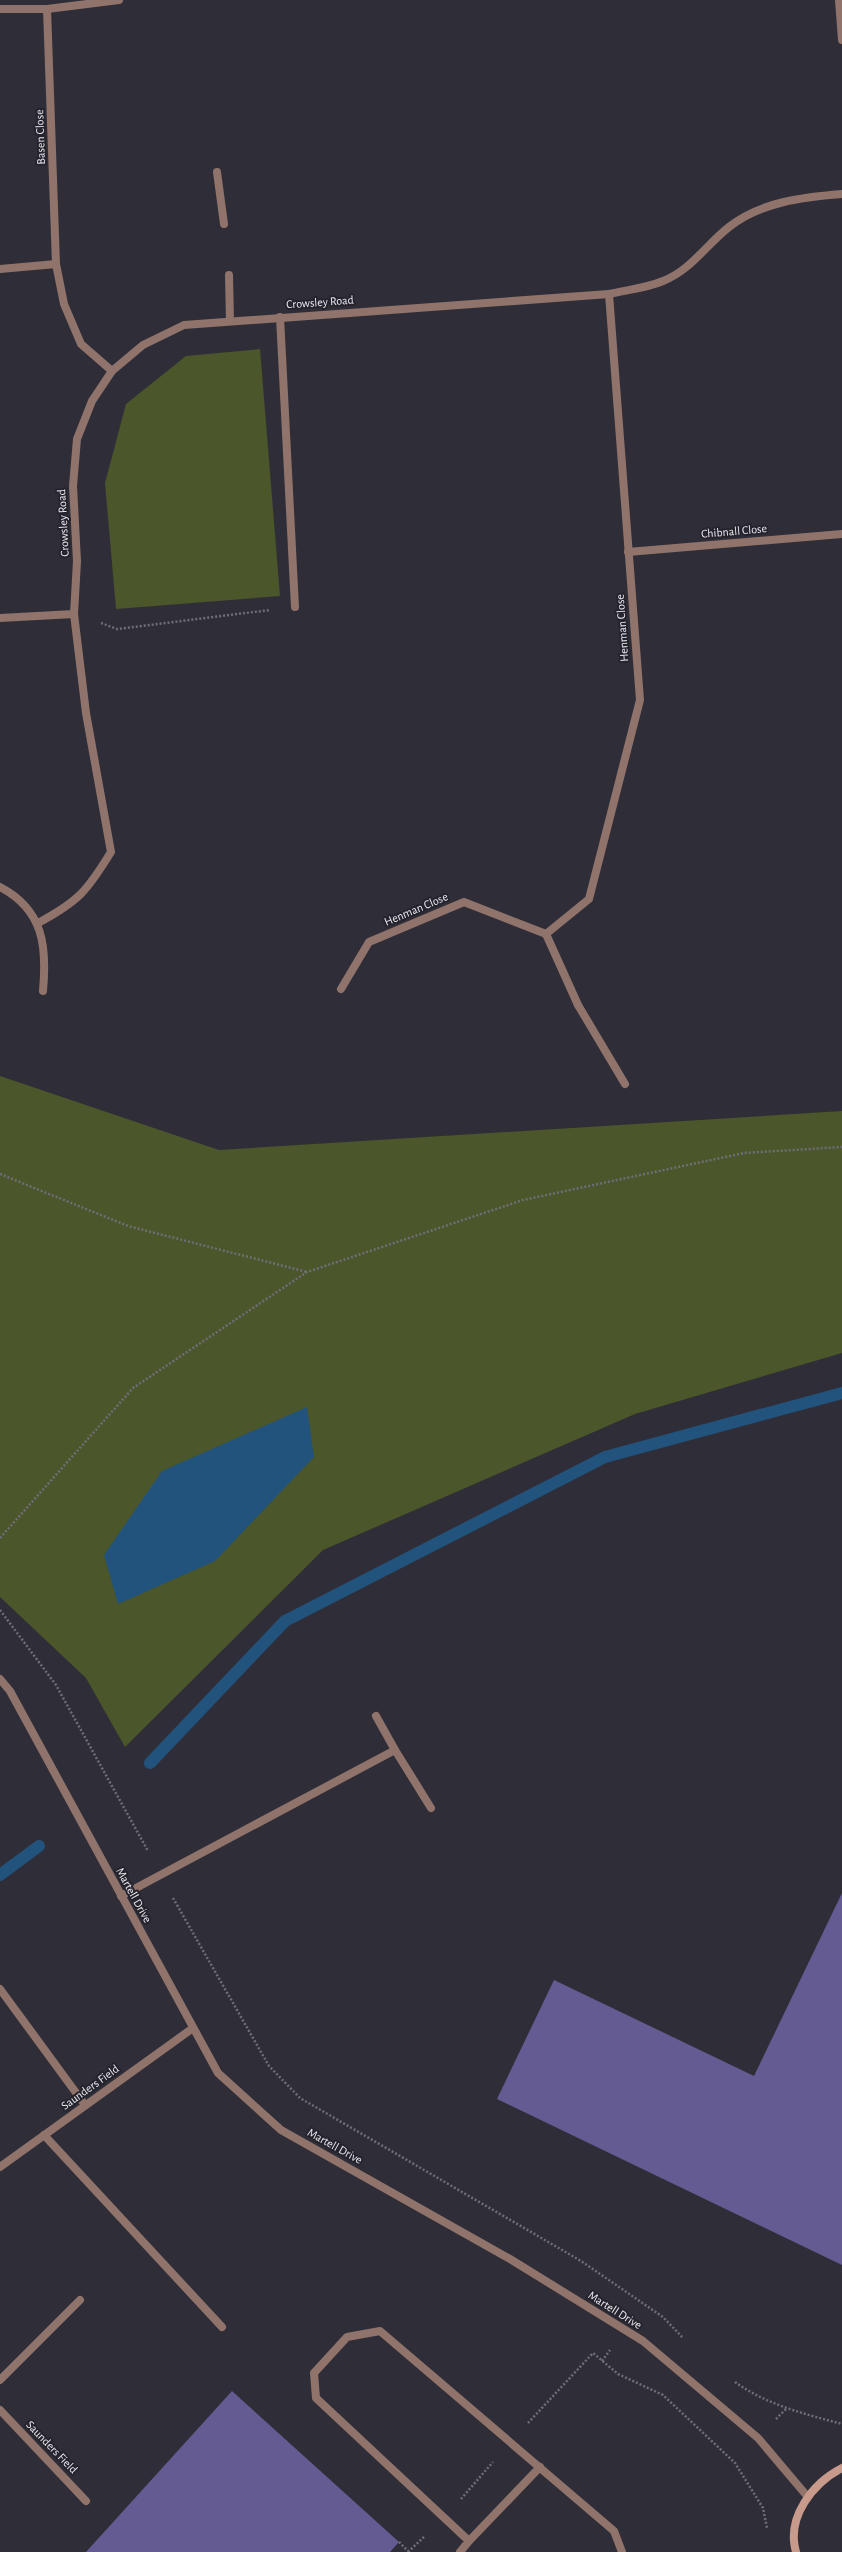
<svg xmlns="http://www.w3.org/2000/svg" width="842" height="2552" font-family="'Alegreya Sans',sans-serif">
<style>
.green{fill:#4b562b}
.water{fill:#22537c}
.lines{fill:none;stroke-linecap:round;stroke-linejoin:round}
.stream{stroke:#22537c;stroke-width:12}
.building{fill:#645b92}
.path{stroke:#6f6e77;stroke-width:2.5;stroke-dasharray:2 2;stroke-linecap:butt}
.lane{stroke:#90746b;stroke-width:8}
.street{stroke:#90746b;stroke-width:8}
.secondary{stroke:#c89a8c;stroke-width:8}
.labels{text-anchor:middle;stroke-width:4;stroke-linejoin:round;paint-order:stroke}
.street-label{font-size:12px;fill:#eae9f0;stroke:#25242d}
</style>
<rect width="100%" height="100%" fill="#2f2e38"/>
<!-- green -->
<g class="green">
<path d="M260,349L280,596L116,609L105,483L126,404L186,356Z"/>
<path d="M0,1076L219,1150L842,1111V1353L635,1414L323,1550L125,1747L86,1678L0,1597Z"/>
</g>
<!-- water -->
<path class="water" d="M307,1407L314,1457L215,1561L118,1604L104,1555L162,1471Z"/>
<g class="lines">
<!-- stream -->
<g class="stream">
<path d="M150,1763L285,1621L605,1457L842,1393"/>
<path d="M0,1875L39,1846"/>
</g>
</g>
<!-- building -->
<g class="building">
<path d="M842,1893V2265L497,2099L554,1980L754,2076Z"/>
<path d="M232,2391L399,2542L390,2552H86Z"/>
</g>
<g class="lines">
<!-- path -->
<g class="path">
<path d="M101,623L117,629L270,610"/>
<path d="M0,1174L128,1226L307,1272"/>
<path d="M0,1538L133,1388L307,1272L523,1200L744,1153L842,1147"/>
<path d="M0,1610L56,1685L148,1851"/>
<path d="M173,1898L269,2066L300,2098L581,2261L663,2317L683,2338"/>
<path d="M602,2361L610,2350"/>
<path d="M735,2382C767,2405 805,2414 842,2424"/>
<path d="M776,2419L786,2409"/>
<path d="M528,2423L593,2353L618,2374L663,2395L735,2463L763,2508L767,2528"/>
<path d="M461,2499L493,2462"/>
<path d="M399,2542L408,2551"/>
<path d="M408,2552L425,2536"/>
</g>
<!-- lane -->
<g class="lane">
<path d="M217,172L224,224"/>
<path d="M229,275L230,321"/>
<path d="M578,1005L625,1084"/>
<path d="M376,1716L395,1750"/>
<path d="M121,1896L395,1750L431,1808"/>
<path d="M0,1989L85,2105"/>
<path d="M44,2135L222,2327"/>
<path d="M0,2380L80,2300"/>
<path d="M469,2541L540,2467"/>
<path d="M460,2552L469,2541L316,2398L314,2373L347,2337L380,2331L614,2531L622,2552"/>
</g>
<!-- street -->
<g class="street">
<path d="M839,0L842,40"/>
<path d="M0,9H47L56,264L64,304L81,344L112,371"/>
<path d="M47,9L119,0"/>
<path d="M0,269L56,264"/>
<path d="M280,317L295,607"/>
<path d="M628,552L842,534"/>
<path d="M0,618L74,614"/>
<path d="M0,887C44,910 47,947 43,991"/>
<path d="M38,923C79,901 87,891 111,852L86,713L74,614L77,561L73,486L77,439L92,401L112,371L143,345L184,325L609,294C626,290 647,288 663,281C691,270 706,245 729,227C760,202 804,197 842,194"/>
<path d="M546,934L589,899L640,700L609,294"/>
<path d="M341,989L369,942L464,902L546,934L578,1005"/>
<path d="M0,1679L10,1691L218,2073L281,2130L510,2259L643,2341L758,2438L807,2496"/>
<path d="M0,2167L193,2028"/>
<path d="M0,2410L86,2501"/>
</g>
<!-- secondary -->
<path class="secondary" d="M796,2552C786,2517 813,2483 842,2468"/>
</g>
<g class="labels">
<!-- street labels -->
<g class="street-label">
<text transform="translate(40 137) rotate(-92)" y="4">Basen Close</text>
<text transform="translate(320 302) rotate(-4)" y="4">Crowsley Road</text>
<text transform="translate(63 523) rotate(-93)" y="4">Crowsley Road</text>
<text transform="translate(734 531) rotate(-5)" y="4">Chibnall Close</text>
<text transform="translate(622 628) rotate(-94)" y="4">Henman Close</text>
<text transform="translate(416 909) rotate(-23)" y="4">Henman Close</text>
<text transform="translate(134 1895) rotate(61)" y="4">Martell Drive</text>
<text transform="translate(90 2087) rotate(-36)" y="4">Saunders Field</text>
<text transform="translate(335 2146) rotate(29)" y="4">Martell Drive</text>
<text transform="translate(615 2310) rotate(32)" y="4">Martell Drive</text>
<text transform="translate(52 2447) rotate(46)" y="4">Saunders Field</text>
</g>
</g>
</svg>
